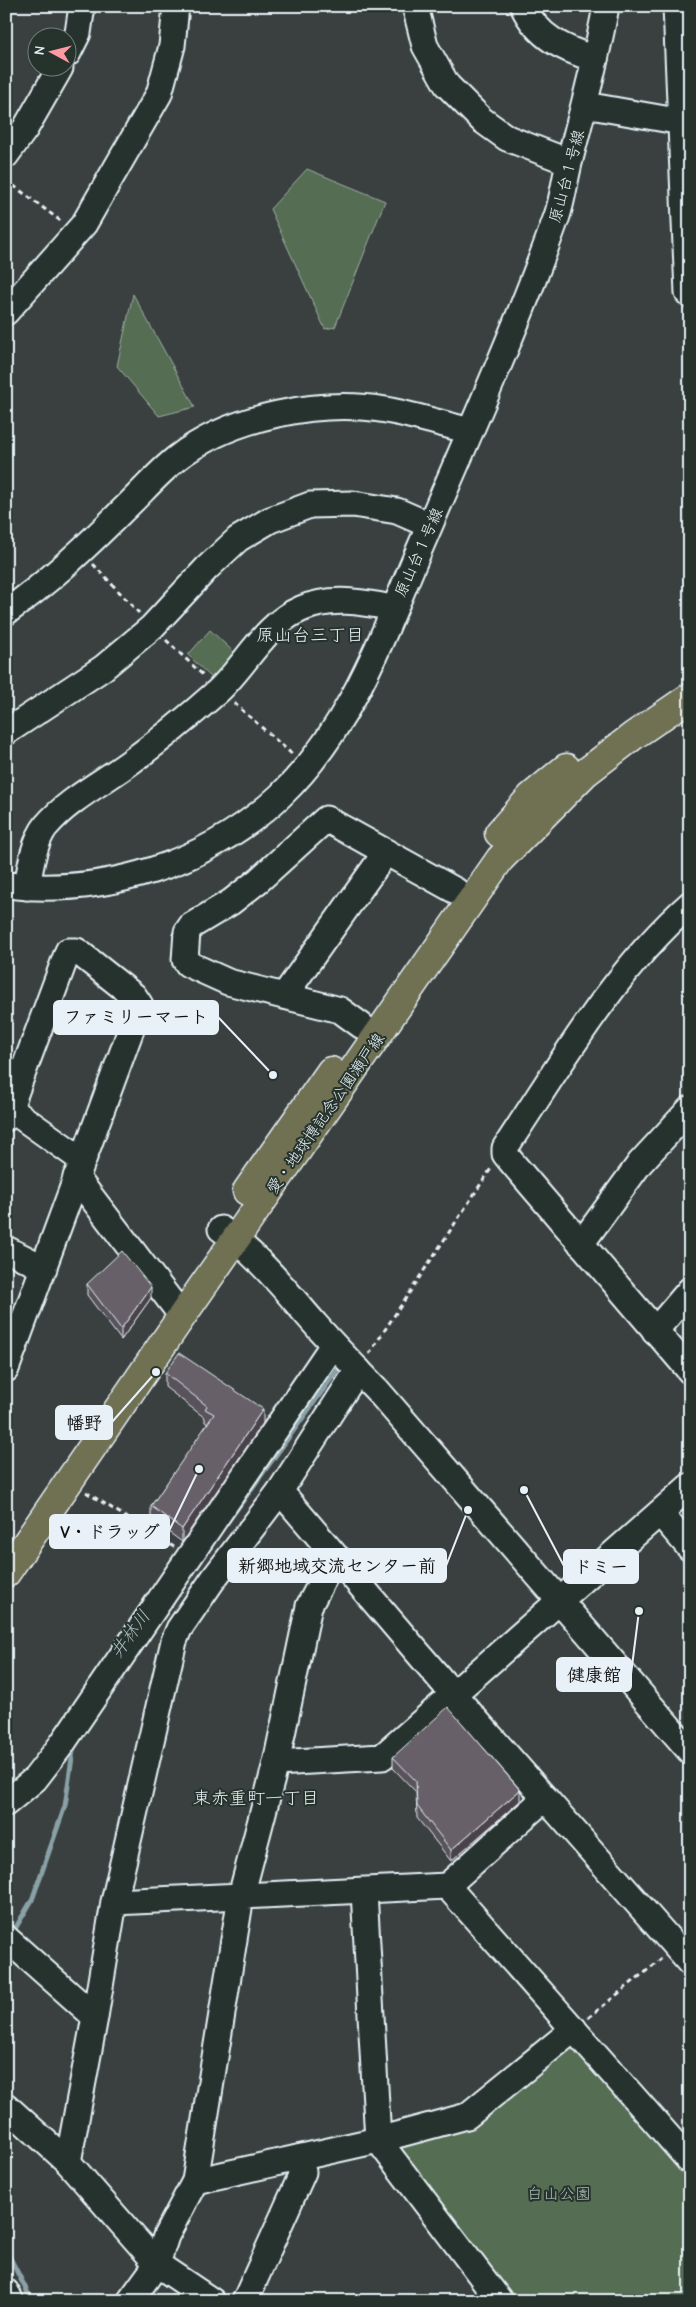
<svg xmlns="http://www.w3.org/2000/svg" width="696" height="2307" font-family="'Comic Neue','Klee One',sans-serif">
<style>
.green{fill:#556d53;stroke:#9eafa6}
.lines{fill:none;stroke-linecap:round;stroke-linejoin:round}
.stream{stroke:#89a1a7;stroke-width:5}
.minor-casing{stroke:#e8f1f8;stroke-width:29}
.major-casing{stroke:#e8f1f8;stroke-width:31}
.path{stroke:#e8f1f8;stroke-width:3;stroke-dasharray:5 4;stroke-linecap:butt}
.minor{stroke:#26332d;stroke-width:25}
.major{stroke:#706f52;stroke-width:28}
.wall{fill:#59535a;stroke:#e8f1f8}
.shaded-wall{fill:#49434a;stroke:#e8f1f8}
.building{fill:#686069;stroke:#e8f1f8}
.labels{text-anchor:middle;stroke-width:4;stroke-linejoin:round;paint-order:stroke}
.street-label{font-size:16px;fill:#e8f1f8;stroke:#26332d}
.park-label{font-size:16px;fill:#adbcb6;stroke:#26332d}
.neighbourhood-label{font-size:18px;fill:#e8f1f8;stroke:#26332d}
.water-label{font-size:18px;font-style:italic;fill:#a9bcc2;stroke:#26332d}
.leader{fill:none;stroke:#e8f1f8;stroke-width:2}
.callout-dot{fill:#e8f1f8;stroke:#26332d;stroke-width:2}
.callout{fill:#e8f1f8;stroke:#e8f1f8;stroke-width:2}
.callout-label{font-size:18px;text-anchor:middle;font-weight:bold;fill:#111}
</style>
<rect width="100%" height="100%" fill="#3a403f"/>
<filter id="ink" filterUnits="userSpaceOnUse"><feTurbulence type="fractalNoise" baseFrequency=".02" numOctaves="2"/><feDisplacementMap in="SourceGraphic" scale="10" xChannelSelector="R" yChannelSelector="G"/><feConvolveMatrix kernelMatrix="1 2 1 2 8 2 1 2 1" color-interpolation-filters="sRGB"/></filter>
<g filter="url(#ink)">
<!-- green -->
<g class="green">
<path d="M307,169L385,201L335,327L325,329L270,209Z"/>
<path d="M133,294L195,407L159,416L117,366Z"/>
<path d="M210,630L239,657L216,682L188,655Z"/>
<path d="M568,2039L690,2184V2301H508L390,2145L467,2127Z"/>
</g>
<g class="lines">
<!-- stream -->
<g class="stream">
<path d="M226,1524L338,1369"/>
<path d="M12,1934L32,1900L65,1806L74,1744"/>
<path d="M6,2250L32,2301"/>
</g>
<!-- minor casing -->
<g class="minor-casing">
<g id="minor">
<path d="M415,6L425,46L447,85L482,120L507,138L569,162"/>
<path d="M523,6C538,38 564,49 595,59"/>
<path d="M676,6L688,293L690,295"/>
<path d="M68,53L78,33L82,6"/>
<path d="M585,105L682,122"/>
<path d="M6,155L25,129L60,68"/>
<path d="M6,312L84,224L159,94L172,46L176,6"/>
<path d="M6,612C49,582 86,547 123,510C141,493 158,473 177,458C231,416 320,399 386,410C414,415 442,424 470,431"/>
<path d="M6,732L103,668L152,627L207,568L238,539L270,520L310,505L353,504L397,511L429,525"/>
<path d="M6,885C105,896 207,864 280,796C354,726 386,625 426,534C471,429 519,323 557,216C563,198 565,178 570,159C583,109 597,58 606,6"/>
<path d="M27,887C30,869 34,841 46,826C70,798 104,782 133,760C162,739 191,715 218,691C246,665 265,624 301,609C331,596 362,602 393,608"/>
<path d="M690,904C613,972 561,1064 505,1148V1154L509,1159L690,1371"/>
<path d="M284,996L386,852"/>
<path d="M362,1026L340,1010L228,982L188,964L185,960L187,932L191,926L231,902L259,880L326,819L456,891L470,902"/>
<path d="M6,1106L82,1160"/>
<path d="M6,1118L68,951H77L134,996L140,1005L6,1369"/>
<path d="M76,1177L182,1316"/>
<path d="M221,1229C258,1255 286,1291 315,1324C335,1347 357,1369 378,1391L690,1751"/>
<path d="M581,1244L640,1163L690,1109"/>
<path d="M6,1249L44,1268"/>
<path d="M655,1331L690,1290"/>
<path d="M358,1370L280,1491L453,1694L545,1798L447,1886L690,2161"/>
<path d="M660,1513L690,1548"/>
<path d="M276,1763L309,1606L326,1574L339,1559"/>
<path d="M545,1798L690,1963"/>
<path d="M6,1803L35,1779L62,1744L333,1345"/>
<path d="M364,1891L378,2140L500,2301"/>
<path d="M114,1902L174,1641L179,1629L214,1578L280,1491"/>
<path d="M6,1938L95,2017L114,1902L241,1896L276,1763L382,1757L690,1486"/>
<path d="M6,2106L68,2162L157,2264L212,2301"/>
<path d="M68,2162L95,2017"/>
<path d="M195,2181L378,2140L467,2116L574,2029"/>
<path d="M6,2292L11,2301"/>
<path d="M130,2301L157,2264L166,2236L195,2181L241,1896L447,1886"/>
<path d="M245,2301L303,2172L298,2158"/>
</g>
</g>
<!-- major casing -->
<g class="major-casing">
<g id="major">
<path d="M499,833L531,797L566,768"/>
<path d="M247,1191L331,1071"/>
<path d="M6,1573L182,1316L500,859L585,773L633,736L690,697"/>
</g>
</g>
<!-- path -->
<g class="path">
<path d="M6,180L62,222"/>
<path d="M93,564L139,613"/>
<path d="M166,640L205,677"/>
<path d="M234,703L293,755"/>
<path d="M369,1354L492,1167"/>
<path d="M86,1492L174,1547"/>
<path d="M588,2018L661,1959"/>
</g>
<!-- minor -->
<use href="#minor" class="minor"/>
<!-- major -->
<use href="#major" class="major"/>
</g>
<!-- wall -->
<g class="wall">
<path d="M87,1284L151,1298L121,1340L87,1295Z"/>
<path d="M165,1373L263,1423L182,1542L151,1519V1506L208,1424L205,1422V1418L165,1387Z"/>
<path d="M393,1757L520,1801L451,1861L417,1818L416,1792L393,1768Z"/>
</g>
<!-- shaded-wall -->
<g class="shaded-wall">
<path d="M151,1287V1298L121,1340V1329Z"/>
<path d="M263,1409V1423L182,1542V1529Z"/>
<path d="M520,1790V1801L451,1861V1850Z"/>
</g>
<!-- building -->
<g class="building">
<path d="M122,1251L151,1287L121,1329L87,1284Z"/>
<path d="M179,1353L263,1409L182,1529L151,1506L214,1414L205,1409L207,1406L165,1373Z"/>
<path d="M448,1707L520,1790L451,1850L417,1806L416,1781L393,1757Z"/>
</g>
</g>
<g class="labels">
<!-- street labels -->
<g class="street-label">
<text transform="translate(566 176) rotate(-75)" y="6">原山台１号線</text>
<text transform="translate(418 552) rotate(-66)" y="6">原山台１号線</text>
<text transform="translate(325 1113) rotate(-55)" y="6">愛・地球博記念公園瀬戸線</text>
</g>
<!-- park labels -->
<g class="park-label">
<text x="559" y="2199">白山公園</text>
</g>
<!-- neighbourhood labels -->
<g class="neighbourhood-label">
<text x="310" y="641">原山台三丁目</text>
<text x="256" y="1804">東赤重町一丁目</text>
</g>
<!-- water labels -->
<g class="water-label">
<text transform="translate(130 1634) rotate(-54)" y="6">井林川</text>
</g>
</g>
<!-- callouts -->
<path class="leader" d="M273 1075L218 1017M156 1372L112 1422M199 1469L169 1531M468 1510L446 1566M524 1490L564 1566M639 1611L631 1674"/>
<g class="callout-dot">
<circle cx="273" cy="1075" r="5"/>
<circle cx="156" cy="1372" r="5"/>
<circle cx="199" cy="1469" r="5"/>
<circle cx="468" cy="1510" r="5"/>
<circle cx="524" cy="1490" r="5"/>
<circle cx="639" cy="1611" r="5"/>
</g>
<g class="callout">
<rect x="54" y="1001" width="164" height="33" rx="5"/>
<rect x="56" y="1406" width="56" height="33" rx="5"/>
<rect x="50" y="1515" width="119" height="33" rx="5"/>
<rect x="228" y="1549" width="218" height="33" rx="5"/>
<rect x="564" y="1550" width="74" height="33" rx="5"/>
<rect x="557" y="1658" width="74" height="33" rx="5"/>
</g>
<g class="callout-label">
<text x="136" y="1023">ファミリーマート</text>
<text x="84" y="1429">幡野</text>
<text x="110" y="1538">V・ドラッグ</text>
<text x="337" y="1572">新郷地域交流センター前</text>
<text x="601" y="1573">ドミー</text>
<text x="594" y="1681">健康館</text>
</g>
<!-- margin -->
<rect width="696" height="2307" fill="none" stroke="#26332d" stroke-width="25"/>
<rect x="12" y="12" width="671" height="2282" fill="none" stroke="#e8f1f8" stroke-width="2" filter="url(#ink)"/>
<!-- north arrow -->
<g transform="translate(52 52) rotate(277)"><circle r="24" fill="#26332d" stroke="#747f7e"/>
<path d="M0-4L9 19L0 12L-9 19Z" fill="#ff9aa2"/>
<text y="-8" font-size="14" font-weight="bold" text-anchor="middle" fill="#e8f1f8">N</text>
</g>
</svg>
